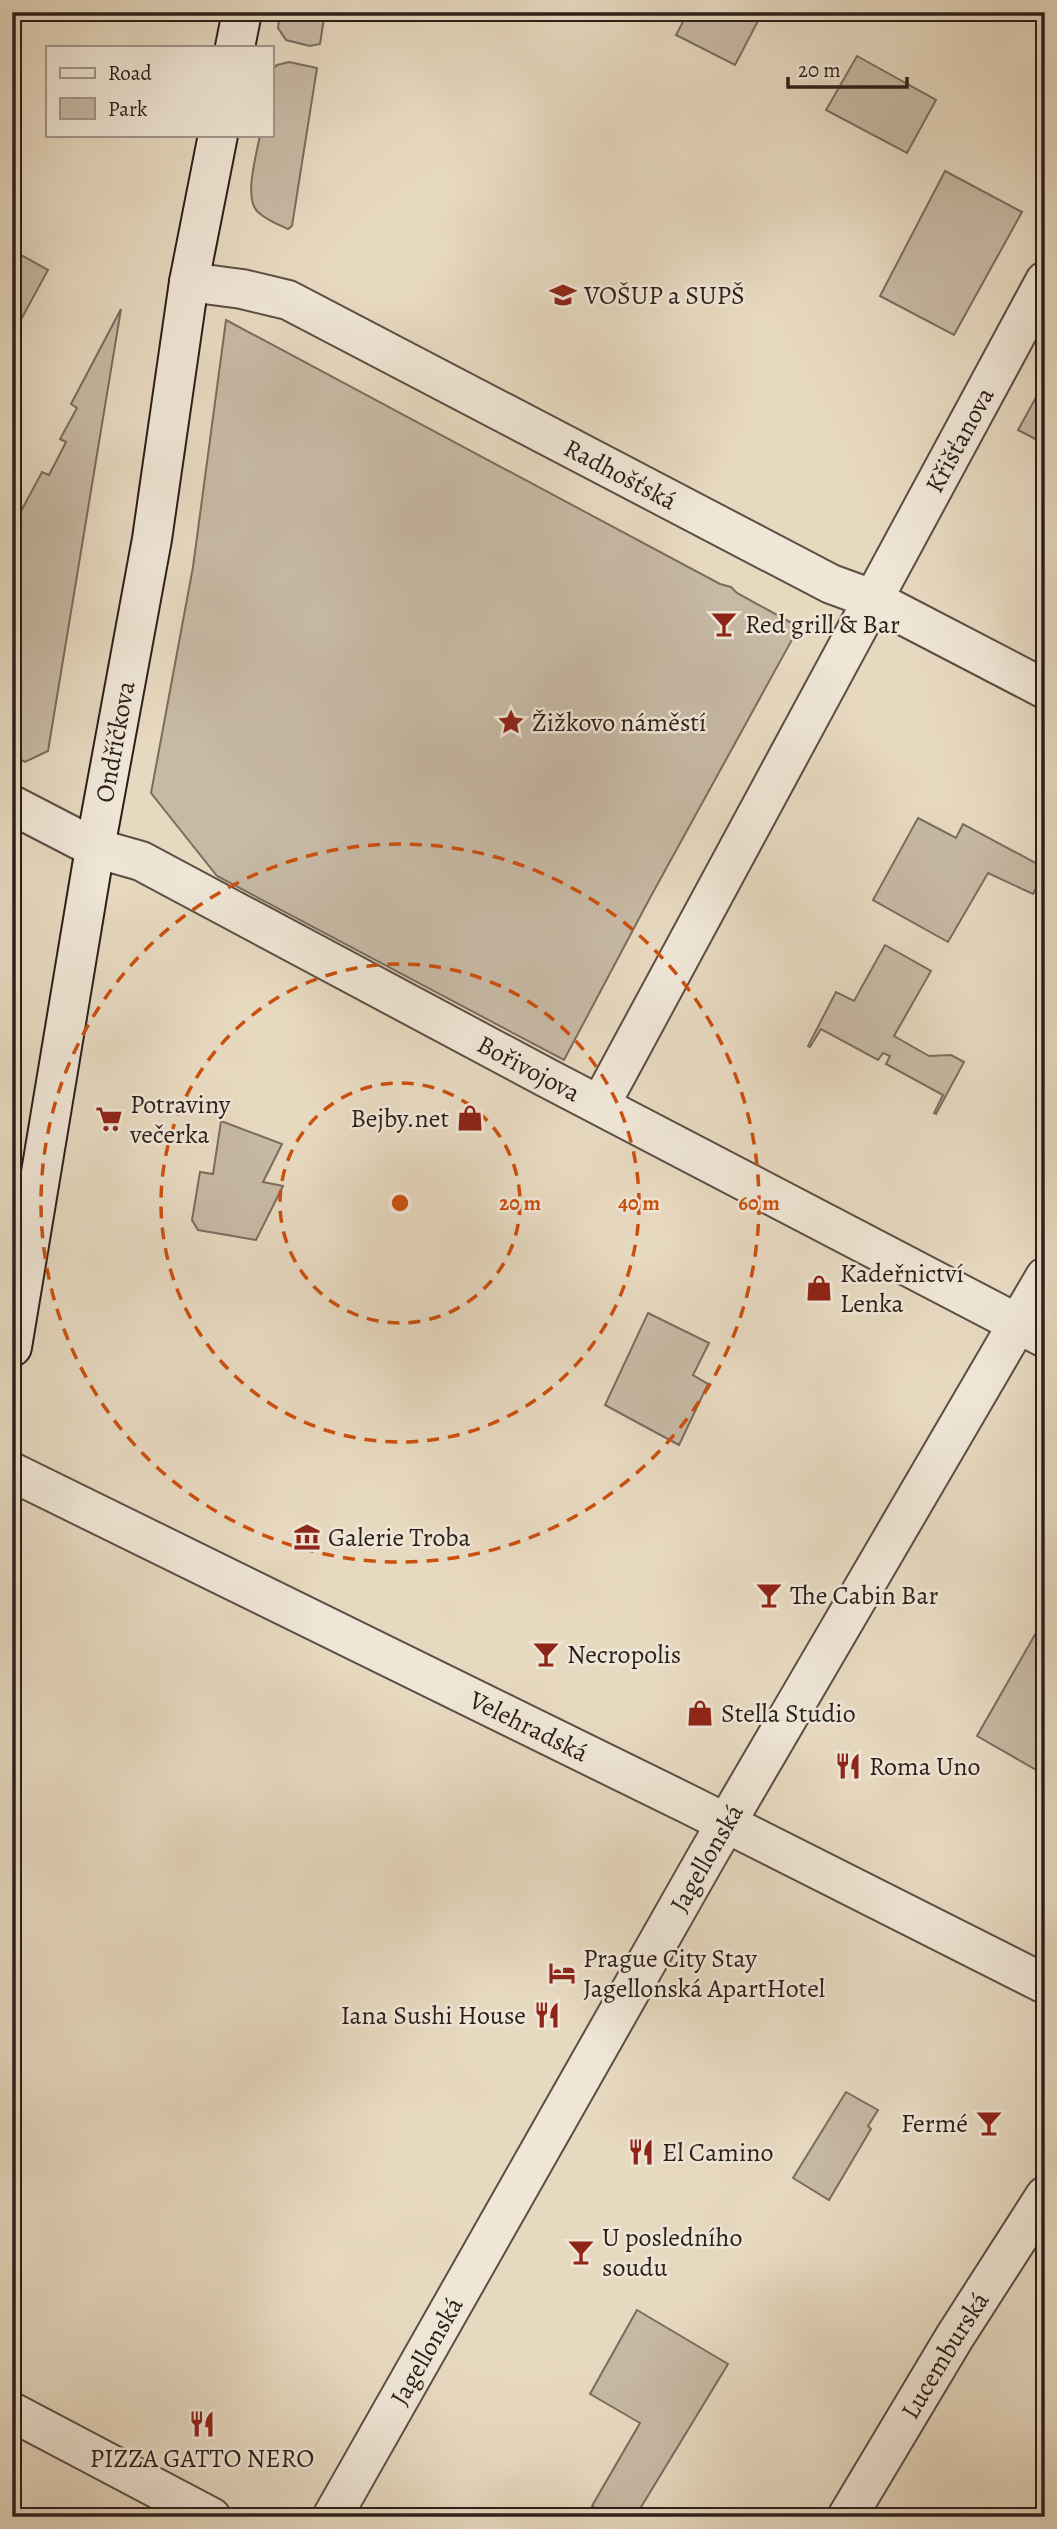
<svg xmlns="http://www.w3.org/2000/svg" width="1057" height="2529" font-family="Alegreya,serif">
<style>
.green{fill:#c7b9a4;stroke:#7a6c60;stroke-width:2}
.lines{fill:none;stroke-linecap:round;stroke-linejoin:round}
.street-casing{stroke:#5b4e44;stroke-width:42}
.secondary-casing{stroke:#2c1f1b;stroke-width:42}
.street{stroke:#efe6d6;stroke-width:38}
.secondary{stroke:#efe6d6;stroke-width:38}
.ring{fill:none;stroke:#cc500e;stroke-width:3.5;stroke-dasharray:12 9}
.labels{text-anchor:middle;stroke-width:5;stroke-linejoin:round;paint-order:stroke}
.poi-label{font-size:26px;fill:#2c1f1b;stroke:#efe6d6;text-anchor:start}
.street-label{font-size:26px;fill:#2c1f1b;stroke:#efe6d6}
.centre{fill:#cc500e;stroke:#efe6d6;stroke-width:3.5}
.ring-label{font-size:21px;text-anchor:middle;font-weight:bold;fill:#cc500e;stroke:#efe6d6;stroke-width:5;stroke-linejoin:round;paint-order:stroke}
</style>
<rect width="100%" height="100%" fill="#e7d9c0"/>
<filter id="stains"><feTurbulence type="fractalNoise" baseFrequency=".00286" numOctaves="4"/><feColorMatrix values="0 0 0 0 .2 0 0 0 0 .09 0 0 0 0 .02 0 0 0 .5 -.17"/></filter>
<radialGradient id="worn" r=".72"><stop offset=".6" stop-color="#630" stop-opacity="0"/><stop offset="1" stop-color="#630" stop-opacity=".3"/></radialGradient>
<!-- green -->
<g class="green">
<path d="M280,12H325L320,44L310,46L286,40L278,28Z"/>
<path d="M688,12H742L758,21L735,65L676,35Z"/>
<path d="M857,56L936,100L907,153L826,110Z"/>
<path d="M289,62L317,68L292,226L288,229C279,225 266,220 258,212C243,199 257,153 260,135H271L272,70L277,65Z"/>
<path d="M945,171L1022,212L954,335L880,296Z"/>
<path d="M12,250L48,270L12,336Z"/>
<path d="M121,309L48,751L25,762L12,755V528L42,472L49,475L64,446L66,442L60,439L77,408L71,404Z"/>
<path d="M226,320L720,584L731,587L737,593L799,627L651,896L564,1060L217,876L151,793L193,567Z"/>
<path d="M1045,381V444L1018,430Z"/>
<path d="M918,818L956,838L963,824L1045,868V872L1033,894L988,873L948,942L873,900Z"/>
<path d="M885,945L931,971L894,1036L929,1056L951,1055L964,1062L936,1114L934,1113L943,1095L886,1064L890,1056L883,1053L878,1060L821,1029L810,1047L808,1046L836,992L854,1001Z"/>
<path d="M221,1121L282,1144L263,1182L283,1186L256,1240L198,1230L192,1220L200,1172L213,1174Z"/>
<path d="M648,1313L709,1343L693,1375L708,1384L679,1445L605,1405Z"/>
<path d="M1045,1617V1775L977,1736Z"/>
<path d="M846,2092L878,2110L868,2126L871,2129L829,2200L793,2178Z"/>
<path d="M637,2310L728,2364L635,2517H611L592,2506L640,2423L590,2394Z"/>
</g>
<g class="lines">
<!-- street casing -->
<g class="street-casing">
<g id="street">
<path id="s1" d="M189,282L242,289L288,300L831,584L872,599L1045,689"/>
<path id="s2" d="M12,805L95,848L141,861L547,1078L1045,1338"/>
<path id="s3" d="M600,1105L1045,281"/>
<path id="s4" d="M12,1472L690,1805L1045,1984"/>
<path d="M12,2412L211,2517"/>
<path id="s5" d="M332,2517L707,1856L1045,1277"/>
<path id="s6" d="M847,2517L954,2338L1045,2196"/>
</g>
</g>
<!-- secondary casing -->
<g class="secondary-casing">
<g id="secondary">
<path d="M235,47L242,12"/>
<path id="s7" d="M12,1347L95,848L152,539L189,282L218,135"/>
</g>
</g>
<!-- street -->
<use href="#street" class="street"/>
<!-- secondary -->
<use href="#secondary" class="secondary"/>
</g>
<!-- distance rings -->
<g class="ring">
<circle cx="400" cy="1203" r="120"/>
<circle cx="400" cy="1203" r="239"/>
<circle cx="400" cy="1203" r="359"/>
</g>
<!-- icons -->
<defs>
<g id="university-bare" transform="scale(2.1)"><path d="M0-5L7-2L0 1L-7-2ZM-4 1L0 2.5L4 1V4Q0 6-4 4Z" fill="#8f2418" stroke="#efe6d6" stroke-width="2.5" paint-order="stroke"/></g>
<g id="bar-bare" transform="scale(2.1)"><path d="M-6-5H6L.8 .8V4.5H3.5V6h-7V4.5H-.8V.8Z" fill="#8f2418" stroke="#efe6d6" stroke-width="2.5" paint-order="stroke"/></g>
<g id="sight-bare" transform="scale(2.1)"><path d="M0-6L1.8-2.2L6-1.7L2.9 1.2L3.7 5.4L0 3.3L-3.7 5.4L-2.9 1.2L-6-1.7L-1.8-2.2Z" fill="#8f2418" stroke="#efe6d6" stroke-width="2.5" paint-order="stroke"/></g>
<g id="shop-bare" transform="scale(2.1)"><path d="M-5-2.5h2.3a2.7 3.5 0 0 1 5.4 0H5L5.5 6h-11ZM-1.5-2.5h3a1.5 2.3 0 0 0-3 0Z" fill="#8f2418" stroke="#efe6d6" stroke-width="2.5" paint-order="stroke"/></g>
<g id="supermarket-bare" transform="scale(2.1)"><path d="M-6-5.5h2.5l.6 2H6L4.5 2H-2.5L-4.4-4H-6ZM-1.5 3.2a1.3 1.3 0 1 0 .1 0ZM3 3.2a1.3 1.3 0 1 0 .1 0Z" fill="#8f2418" stroke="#efe6d6" stroke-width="2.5" paint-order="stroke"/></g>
<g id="museum-bare" transform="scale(2.1)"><path d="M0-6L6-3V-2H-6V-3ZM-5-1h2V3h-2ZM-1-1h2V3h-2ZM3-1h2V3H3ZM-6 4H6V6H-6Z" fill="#8f2418" stroke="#efe6d6" stroke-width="2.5" paint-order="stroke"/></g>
<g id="restaurant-bare" transform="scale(2.1)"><path d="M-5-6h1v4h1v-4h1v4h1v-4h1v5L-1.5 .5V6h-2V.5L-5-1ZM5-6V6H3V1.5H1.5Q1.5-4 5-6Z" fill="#8f2418" stroke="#efe6d6" stroke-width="2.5" paint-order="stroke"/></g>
<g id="hotel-bare" transform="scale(2.1)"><path d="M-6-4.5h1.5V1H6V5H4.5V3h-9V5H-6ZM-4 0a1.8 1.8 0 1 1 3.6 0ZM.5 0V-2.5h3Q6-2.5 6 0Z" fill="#8f2418" stroke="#efe6d6" stroke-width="2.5" paint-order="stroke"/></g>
</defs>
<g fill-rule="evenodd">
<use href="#university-bare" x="563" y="295"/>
<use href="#bar-bare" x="724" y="624"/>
<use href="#sight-bare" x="511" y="722"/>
<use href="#shop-bare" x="470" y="1118"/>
<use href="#supermarket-bare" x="109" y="1119"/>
<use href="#shop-bare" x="819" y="1288"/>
<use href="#museum-bare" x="307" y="1537"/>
<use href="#bar-bare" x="769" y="1595"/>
<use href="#bar-bare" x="546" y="1654"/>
<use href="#shop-bare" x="700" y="1713"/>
<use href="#restaurant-bare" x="848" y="1766"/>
<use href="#hotel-bare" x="562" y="1973"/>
<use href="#restaurant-bare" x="547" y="2015"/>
<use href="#bar-bare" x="989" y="2123"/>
<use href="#restaurant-bare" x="641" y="2152"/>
<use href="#bar-bare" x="581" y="2252"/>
<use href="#restaurant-bare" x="202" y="2424"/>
</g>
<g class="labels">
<!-- poi labels -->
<g class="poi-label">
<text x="584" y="304">VOŠUP a SUPŠ</text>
<text x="745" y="633">Red grill &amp; Bar</text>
<text x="532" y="731">Žižkovo náměstí</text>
<text x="130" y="1113">Potraviny<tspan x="130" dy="30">večerka</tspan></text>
<text x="449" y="1127" text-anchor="end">Bejby.net</text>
<text x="840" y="1282">Kadeřnictví<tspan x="840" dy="30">Lenka</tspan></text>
<text x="328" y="1546">Galerie Troba</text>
<text x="790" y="1604">The Cabin Bar</text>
<text x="567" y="1663">Necropolis</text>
<text x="721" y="1722">Stella Studio</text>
<text x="869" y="1775">Roma Uno</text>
<text x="583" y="1967">Prague City Stay<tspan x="583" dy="30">Jagellonská ApartHotel</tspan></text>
<text x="526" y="2024" text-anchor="end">Iana Sushi House</text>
<text x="968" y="2132" text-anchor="end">Fermé</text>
<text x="662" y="2161">El Camino</text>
<text x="602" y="2246">U posledního<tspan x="602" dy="30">soudu</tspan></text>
<text x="202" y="2467" text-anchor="middle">PIZZA GATTO NERO</text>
</g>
<!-- street labels -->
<g class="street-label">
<text dy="9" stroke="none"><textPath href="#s3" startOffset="756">Křišťanova</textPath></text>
<text dy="9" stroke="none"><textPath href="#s1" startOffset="476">Radhošťská</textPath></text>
<text dy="9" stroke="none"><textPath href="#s7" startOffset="614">Ondříčkova</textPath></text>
<text dy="9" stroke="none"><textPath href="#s2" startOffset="581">Bořivojova</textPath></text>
<text dy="9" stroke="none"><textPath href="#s4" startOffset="576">Velehradská</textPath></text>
<text dy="9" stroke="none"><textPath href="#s5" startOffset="758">Jagellonská</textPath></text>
<text dy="9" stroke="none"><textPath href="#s5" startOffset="191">Jagellonská</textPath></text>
<text dy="9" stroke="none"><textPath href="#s6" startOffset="189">Lucemburská</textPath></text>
</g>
</g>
<circle cx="400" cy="1203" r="10" class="centre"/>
<g class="ring-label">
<text x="520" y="1210">20 m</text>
<text x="639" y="1210">40 m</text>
<text x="759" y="1210">60 m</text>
</g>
<!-- margin -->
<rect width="1057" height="2529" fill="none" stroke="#e7d9c0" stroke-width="42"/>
<rect x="14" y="14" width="1029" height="2501" fill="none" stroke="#2c1f1b" stroke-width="3.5"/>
<rect x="21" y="21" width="1015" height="2487" fill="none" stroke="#2c1f1b" stroke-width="2"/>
<!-- legend -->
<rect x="46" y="46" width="228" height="91" fill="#efe6d6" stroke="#a1968b" stroke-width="2"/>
<rect x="60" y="68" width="35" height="10" fill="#efe6d6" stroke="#a1968b" stroke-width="2"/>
<text x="108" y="80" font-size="21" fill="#2c1f1b">Road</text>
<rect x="60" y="98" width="35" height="21" fill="#c7b9a4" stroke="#a1968b" stroke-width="2"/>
<text x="108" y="116" font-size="21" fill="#2c1f1b">Park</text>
<!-- scale -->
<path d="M788 77v10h119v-10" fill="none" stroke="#2c1f1b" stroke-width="3.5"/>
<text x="798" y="77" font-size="21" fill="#2c1f1b" stroke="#efe6d6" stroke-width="5" paint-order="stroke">20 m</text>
<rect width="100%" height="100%" filter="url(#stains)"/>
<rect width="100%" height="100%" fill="url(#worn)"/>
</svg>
